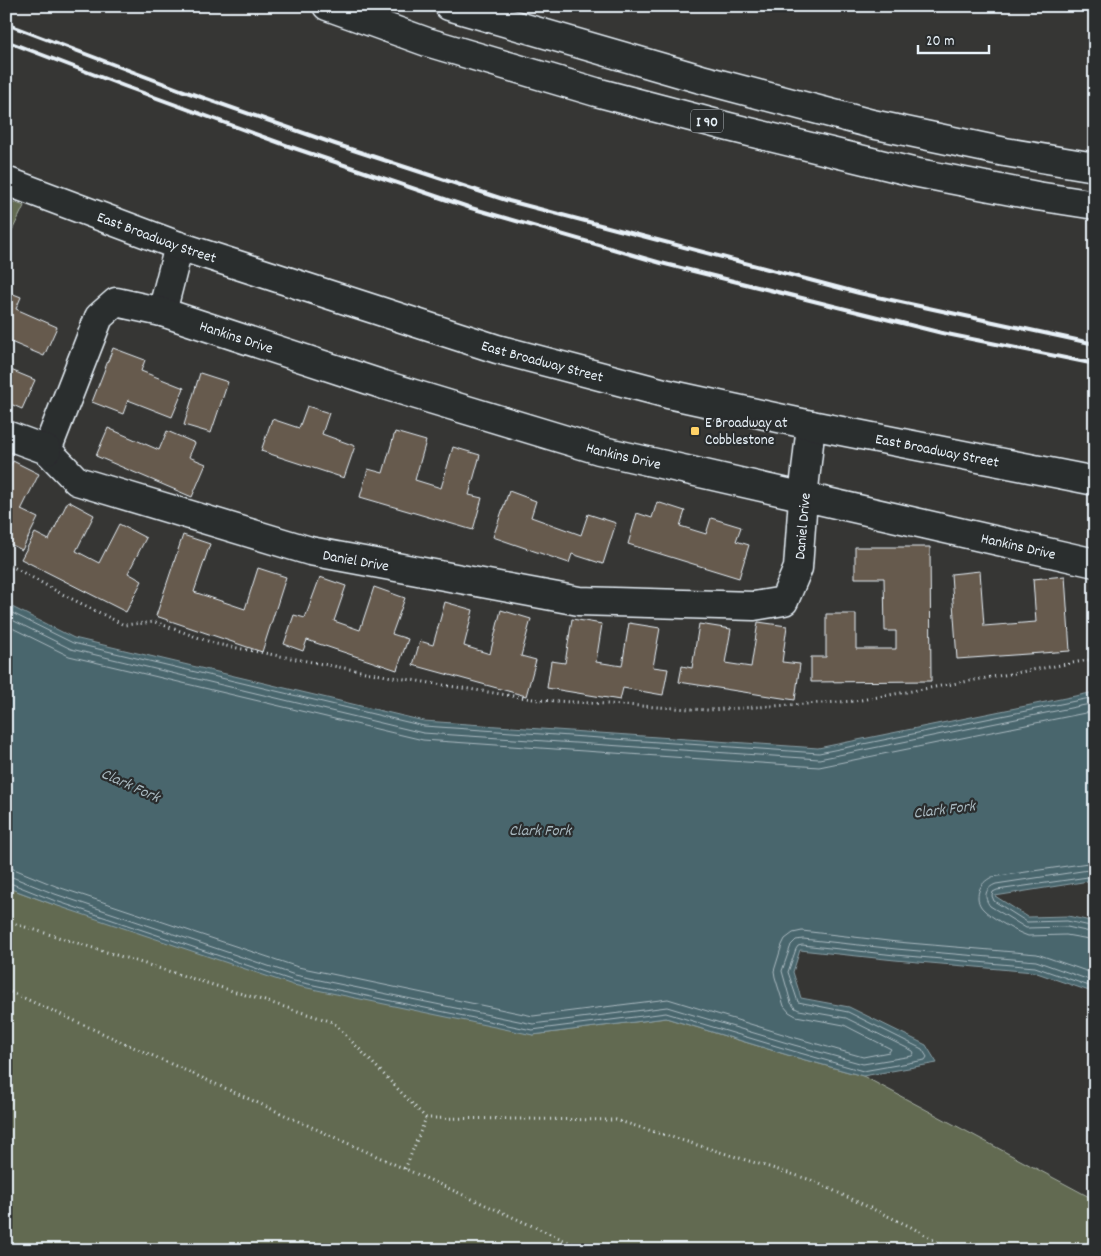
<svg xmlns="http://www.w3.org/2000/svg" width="1101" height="1256" font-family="Dekko,sans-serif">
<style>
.green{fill:#626a51;stroke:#a5aea4}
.water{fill:#4a666d;stroke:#899ea5}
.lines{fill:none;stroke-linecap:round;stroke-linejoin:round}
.shore{stroke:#a9b9c0;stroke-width:1}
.building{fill:#665a4e;stroke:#e8f1f8}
.street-casing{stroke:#e8f1f8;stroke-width:31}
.secondary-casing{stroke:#e8f1f8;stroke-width:31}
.highway-casing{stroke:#e8f1f8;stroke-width:31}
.path{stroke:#e8f1f8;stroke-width:3;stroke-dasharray:1 4;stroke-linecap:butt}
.street{stroke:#2a2d2e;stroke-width:28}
.secondary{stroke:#2a2d2e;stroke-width:28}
.highway{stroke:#2a2d2e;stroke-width:28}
.rail{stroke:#e8f1f8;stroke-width:4}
.poi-dot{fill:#ffd166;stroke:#2a2d2e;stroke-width:2}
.labels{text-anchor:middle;stroke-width:4.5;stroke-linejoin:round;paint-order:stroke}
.shield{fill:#2a2d2e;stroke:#afb6bb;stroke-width:1}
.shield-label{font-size:14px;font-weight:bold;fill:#e8f1f8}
.street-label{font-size:15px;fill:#e8f1f8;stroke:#2a2d2e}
.poi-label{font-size:15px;fill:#e8f1f8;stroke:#2a2d2e;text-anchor:start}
.water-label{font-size:16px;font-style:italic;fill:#a9b9c0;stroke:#2a2d2e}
</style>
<rect width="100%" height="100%" fill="#363634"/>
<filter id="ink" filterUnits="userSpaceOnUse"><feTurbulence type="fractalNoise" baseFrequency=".02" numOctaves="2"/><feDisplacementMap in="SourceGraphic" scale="10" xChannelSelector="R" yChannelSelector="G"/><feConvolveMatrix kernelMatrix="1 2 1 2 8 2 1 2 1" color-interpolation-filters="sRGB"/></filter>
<g filter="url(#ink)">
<!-- green -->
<g class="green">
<path d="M6,199L24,206L6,243Z"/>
<path d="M6,887L52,904L533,1035L666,1018L791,1056L863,1076L1095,1200V1250H6Z"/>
</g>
<!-- water -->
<path class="water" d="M6,604L74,638L424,721L818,748L1095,692V880L995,896L1028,917L1068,916L1095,922V993L1034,972L895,960L800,950L793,972L801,998L849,1007L926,1045L937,1063L863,1076L791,1056L666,1018L533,1035L293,985L52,904L6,887Z"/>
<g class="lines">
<!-- shore -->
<g class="shore">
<path d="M6,610L73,643L424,726L819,753L1095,697"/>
<path d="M6,617L71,649L423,733L819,759L1095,703"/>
<path d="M6,625L69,656L423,740L819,767L1095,711"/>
<path d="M1095,862L992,877C986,880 981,884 979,891C977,897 978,904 983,909C989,916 1013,930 1023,934L1028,936L1066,935L1095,940"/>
<path d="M6,868L14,869L58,887L298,967L533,1016L668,999L796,1038L863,1057L889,1052L891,1049L844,1025L796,1016L789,1012L784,1006L775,977L774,971L782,945L785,939L793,933L802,931L897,942L1037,954L1095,974"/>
<path d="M1095,869L996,884C985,888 983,897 990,906L1026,928L1067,927L1095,933"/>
<path d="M6,876L12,877L55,894L295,975L533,1024L667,1007L794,1045L863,1064L912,1056L914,1053L913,1051L846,1018L799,1010L795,1008L791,1003L782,971L791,945L796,940L803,939L896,949L1036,961L1095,982"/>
<path d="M1095,876L997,890L993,892L992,896L994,901L1027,922L1067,921L1095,927"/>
<path d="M6,882L10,883L53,900L294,981L532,1030L666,1013L793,1051L863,1071L925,1060L927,1057L922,1049L848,1012L798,1002L788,972L796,949L798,946L802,945L895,955L1035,967L1095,988"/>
</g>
</g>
<!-- building -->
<g class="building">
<path d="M6,291L21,297L16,309L57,327L44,356L6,340Z"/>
<path d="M113,348L145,360L141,371L184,388L172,417L128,400L123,414L92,402Z"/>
<path d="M6,368L35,380L22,409L6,402Z"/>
<path d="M200,373L228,382L211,433L184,425Z"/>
<path d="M307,406L329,413L322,434L355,446L344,478L261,451L272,419L299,428Z"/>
<path d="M108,428L159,450L167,431L195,443L189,457L206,464L192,497L96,456Z"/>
<path d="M395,432L426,441L415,480L441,488L453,447L480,455L469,495L482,498L473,530L360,497L368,469L383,473Z"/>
<path d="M13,461L39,474L21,510L38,518L22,550L6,542V475Z"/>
<path d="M509,491L536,501L531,517L581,535L588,514L616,523L603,564L572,554L569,563L493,537Z"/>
<path d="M68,501L94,515L76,551L99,563L119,524L146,538L128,573L142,581L126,612L21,559L35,533L49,540Z"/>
<path d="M657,502L685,511L680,526L706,534L711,518L741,527L736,541L749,545L739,578L628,544L637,513L652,518Z"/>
<path d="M183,535L210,544L194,592L245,609L258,568L286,577L262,652L156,616Z"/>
<path d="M855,547H930L931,681L811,682V657H826V614H856V649H896V631H885L884,578H855Z"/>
<path d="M980,571L984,626L1036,622L1033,579L1065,576L1070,651L957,659L951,574Z"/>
<path d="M320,577L346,586L334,621L360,630L374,587L405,598L392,634L408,639L397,670L307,640L303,651L284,644L294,615L305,618Z"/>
<path d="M445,602L473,610L464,646L490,654L501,610L531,619L521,656L536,660L526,696L413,665L420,641L433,645Z"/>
<rect x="1092" y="604" width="3" height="27"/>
<path d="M572,619L602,624L596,662L622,666L629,623L660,628L653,667L668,669L663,695L623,688L620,700L547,688L551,661L565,663Z"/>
<path d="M758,622L787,626L782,662L800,664L795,700L679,682L682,666L692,668L699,624L731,629L725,663L751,667Z"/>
</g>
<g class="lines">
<!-- street casing -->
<g class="street-casing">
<g id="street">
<path d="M162,312L179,246"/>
<path id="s1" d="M811,425L803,498L798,568L784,601L754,606L579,601L310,551L77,481L47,450L99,317L116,302L162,312L384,385L599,450L1095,563"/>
<path d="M6,435L47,450"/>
</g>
</g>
<!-- secondary casing -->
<g class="secondary-casing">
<g id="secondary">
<path id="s2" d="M6,181L179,246L497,349L668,394L811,425L1095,481"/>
</g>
</g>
<!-- highway casing -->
<g class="highway-casing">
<g id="highway">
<path d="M327,6L427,42L596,92L729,127L913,172L1037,196L1095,205"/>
<path d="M449,6L701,79L872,124L1005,152L1095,167"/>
</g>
</g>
<!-- path -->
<g class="path">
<path d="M6,563L60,593L124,625L155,622L216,644L392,677L539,700L708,710L855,701L1095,659"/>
<path d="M6,921L333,1022L426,1118L616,1120L811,1180L911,1227L951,1250"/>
<path d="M6,990L586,1250"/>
<path d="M405,1169L426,1118"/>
</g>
<!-- street -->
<use href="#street" class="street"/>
<!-- secondary -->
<use href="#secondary" class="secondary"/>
<!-- highway -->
<use href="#highway" class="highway"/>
<!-- rail -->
<g class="rail">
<path d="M6,24L181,90L335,144L509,201L859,293L1095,344"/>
<path d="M6,41L124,86L291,147L471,208L661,263L942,333L1095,364"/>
</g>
</g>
</g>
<!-- markers -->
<rect class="poi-dot" x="690" y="426" width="10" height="10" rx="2.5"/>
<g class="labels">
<!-- shield labels -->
<rect class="shield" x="691" y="109.5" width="32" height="23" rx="4"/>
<g class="shield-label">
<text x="707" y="126">I 90</text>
</g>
<!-- street labels -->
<g class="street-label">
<text dy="5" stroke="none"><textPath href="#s2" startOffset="161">East Broadway Street</textPath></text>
<text dy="5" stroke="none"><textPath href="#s1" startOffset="1236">Hankins Drive</textPath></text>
<text dy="5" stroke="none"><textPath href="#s2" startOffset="566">East Broadway Street</textPath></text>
<text dy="5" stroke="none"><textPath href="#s2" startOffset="971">East Broadway Street</textPath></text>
<text dy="5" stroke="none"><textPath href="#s1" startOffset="1641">Hankins Drive</textPath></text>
<text transform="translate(802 526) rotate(-85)" y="5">Daniel Drive</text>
<text dy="5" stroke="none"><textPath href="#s1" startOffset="2046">Hankins Drive</textPath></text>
<text transform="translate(356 560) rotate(10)" y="5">Daniel Drive</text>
</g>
<!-- poi labels -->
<g class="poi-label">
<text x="705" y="427">E Broadway at<tspan x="705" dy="17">Cobblestone</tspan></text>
</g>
<!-- water labels -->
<g class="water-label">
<text transform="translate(131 784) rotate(24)" y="6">Clark Fork</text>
<text transform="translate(944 808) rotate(-7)" y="6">Clark Fork</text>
<text x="540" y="835">Clark Fork</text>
</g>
</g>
<!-- margin -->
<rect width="1101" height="1256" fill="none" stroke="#2a2d2e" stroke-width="25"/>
<rect x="12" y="12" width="1076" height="1231" fill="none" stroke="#e8f1f8" stroke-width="2" filter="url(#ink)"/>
<!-- scale -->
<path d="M918 45v8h71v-8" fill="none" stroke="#e8f1f8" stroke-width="2.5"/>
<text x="926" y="45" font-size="15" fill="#e8f1f8" stroke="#2a2d2e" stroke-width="4" paint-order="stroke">20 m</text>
</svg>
